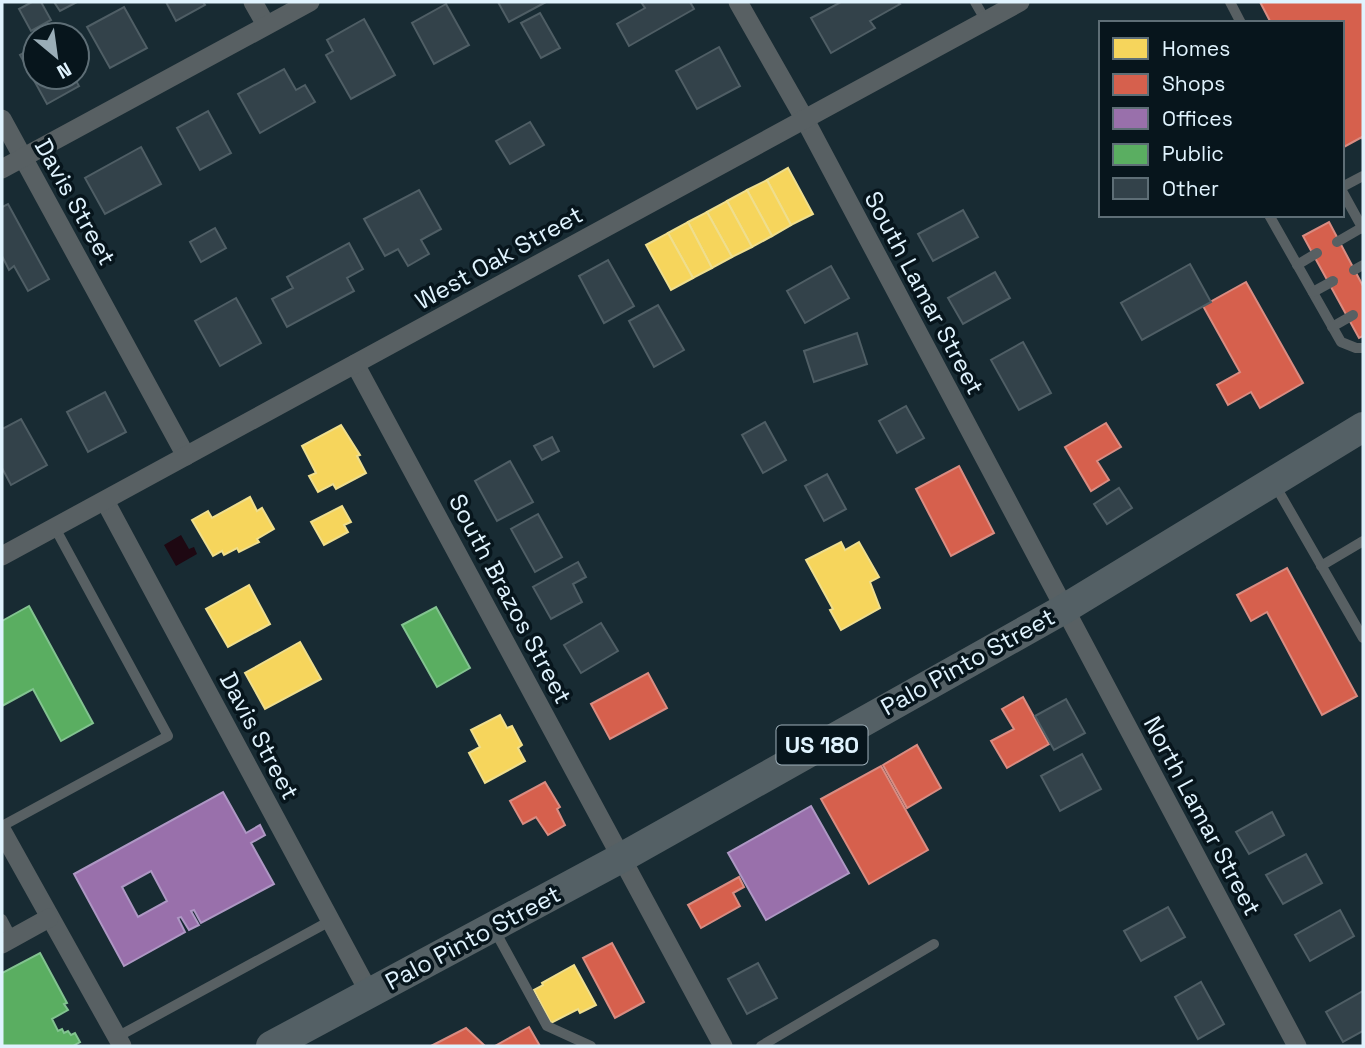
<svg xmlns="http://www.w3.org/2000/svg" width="1365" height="1048" font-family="'Space Grotesk',sans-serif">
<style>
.water{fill:#1e0812}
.homes{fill:#f6d55c;stroke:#efde8d;stroke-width:2}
.shops{fill:#d6604d;stroke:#d98c82;stroke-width:2}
.offices{fill:#9970ab;stroke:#ae97c4;stroke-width:2;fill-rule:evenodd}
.public{fill:#5aae61;stroke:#82c390;stroke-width:2}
.building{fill:#33424a;stroke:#4f5e65;stroke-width:2}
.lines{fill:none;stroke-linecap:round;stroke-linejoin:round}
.service{stroke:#586063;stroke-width:10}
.minor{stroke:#586063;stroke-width:19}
.primary{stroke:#546065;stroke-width:30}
.labels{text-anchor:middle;stroke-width:7;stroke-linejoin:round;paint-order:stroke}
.shield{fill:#07151c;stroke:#9fb0ba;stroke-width:2}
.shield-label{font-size:23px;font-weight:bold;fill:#e0f3fe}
.street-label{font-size:24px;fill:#e0f3fe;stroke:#07151c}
</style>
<rect width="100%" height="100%" fill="#182b33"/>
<!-- water -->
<path class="water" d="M181,535L189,549L194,547L197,554L176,566L164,545Z"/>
<!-- homes -->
<g class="homes">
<path d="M788,168L813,214L791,225L767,180Z"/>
<path d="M767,180L791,225L772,236L747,190Z"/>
<path d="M747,190L772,236L752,247L727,201Z"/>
<path d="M727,201L752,247L732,257L707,212Z"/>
<path d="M707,212L732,257L712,268L688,222Z"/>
<path d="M688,222L712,268L693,278L668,233Z"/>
<path d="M668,233L693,278L671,290L646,245Z"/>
<path d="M341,425L360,455L357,456L366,473L336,489L333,484L318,492L309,476L316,473L302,446Z"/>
<path d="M250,497L257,511L262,508L274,529L257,539L259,542L239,552L237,548L224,555L222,551L213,556L192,520L208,511L212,518Z"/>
<path d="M342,506L351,522L344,525L348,532L324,545L311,522Z"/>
<path d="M841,542L845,550L859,542L879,577L870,582L880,608L841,630L830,610L833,609L806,560Z"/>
<path d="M249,585L270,624L228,647L206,609Z"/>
<path d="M300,642L321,679L265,709L245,673Z"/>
<path d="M500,715L507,728L512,726L522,745L518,748L525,761L485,783L469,753L480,747L471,730Z"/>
<path d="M574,965L596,1005L580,1013L578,1009L551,1023L534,990L543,985L542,983Z"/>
</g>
<!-- shops -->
<g class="shops">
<path d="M1260,2H1363V140L1362,137L1342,148V23H1271Z"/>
<path d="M1329,222L1363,286V336L1359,338L1303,236Z"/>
<path d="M1246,282L1303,383L1260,408L1251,392L1228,405L1217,385L1240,372L1203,306Z"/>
<path d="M1106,423L1121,447L1097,461L1109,480L1091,491L1065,447Z"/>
<path d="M959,466L994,533L951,556L916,489Z"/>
<path d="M1287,568L1357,696L1322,715L1267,612L1251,621L1237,595Z"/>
<path d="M648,673L667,708L610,739L591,704Z"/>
<path d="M1023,697L1049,744L1007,768L991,741L1014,729L1002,709Z"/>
<path d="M917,745L941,788L907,808L883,765Z"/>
<path d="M881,766L928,850L869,884L821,799Z"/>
<path d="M545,782L560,807L557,809L565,825L548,835L536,817L523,824L510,801Z"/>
<path d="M739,877L744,887L733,893L740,906L701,928L688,905Z"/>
<path d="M612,943L644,1002L615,1018L583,958Z"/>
<path d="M529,1027L540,1046H495Z"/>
<path d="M466,1028L485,1046H431Z"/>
</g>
<!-- offices -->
<g class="offices">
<path d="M223,792L246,833L260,825L265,835L251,843L274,884L201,923L194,910L191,911L199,925L189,930L181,917L178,918L185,932L124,966L74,874ZM151,871L167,901L138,917L122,887Z"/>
<path d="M811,806L849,873L766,920L728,853Z"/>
</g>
<!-- public -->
<g class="public">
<path d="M29,606L93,723L61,741L33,689L2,706V621Z"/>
<path d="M436,607L470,668L437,687L402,625Z"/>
<path d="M40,953L67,1003L64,1004L68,1010L52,1019L58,1031L62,1029L64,1033L68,1031L71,1035L75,1033L80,1042L73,1046H2V973Z"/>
</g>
<!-- building -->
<g class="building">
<path d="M32,2H41L51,20L31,31L19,9Z"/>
<path d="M54,2H77L60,11Z"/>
<path d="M166,2H203L205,5L176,21Z"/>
<path d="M498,2H546L509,22Z"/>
<path d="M641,2H690L694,9L629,46L617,24L645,8Z"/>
<path d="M841,2H898L900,4L870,21L875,28L831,53L811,18Z"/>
<path d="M446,4L469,45L434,64L412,23Z"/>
<path d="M124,7L147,48L110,68L87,27Z"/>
<path d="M540,13L560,48L541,58L521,23Z"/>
<path d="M364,19L395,75L351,99L326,55L333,51L327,40Z"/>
<path d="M35,47V77H74L79,86L47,104L20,55Z"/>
<path d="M719,47L740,86L697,109L676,71Z"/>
<path d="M284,69L296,90L305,85L315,102L260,133L238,94Z"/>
<path d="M208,111L231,153L200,170L177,128Z"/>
<path d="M530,122L544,145L510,164L496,141Z"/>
<path d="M141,147L161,184L105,214L85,178Z"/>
<path d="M419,190L441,229L421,240L429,254L408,266L398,249L385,256L364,219Z"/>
<path d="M8,204L49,279L28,291L14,266L9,270L2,256V207Z"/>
<path d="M963,210L978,237L933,261L918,234Z"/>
<path d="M215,228L226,248L201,262L190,242Z"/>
<path d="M349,243L363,269L347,278L354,291L287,327L272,299L293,288L287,277Z"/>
<path d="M608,260L634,306L604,323L579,276Z"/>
<path d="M1190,264L1211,302L1142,340L1121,303Z"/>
<path d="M831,266L849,298L805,323L787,291Z"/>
<path d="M995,272L1010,298L963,324L948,298Z"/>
<path d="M236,298L261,343L220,366L195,321Z"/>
<path d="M658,305L684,350L654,367L629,321Z"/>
<path d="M857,333L867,364L814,382L804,351Z"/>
<path d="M1023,342L1051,393L1019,410L991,360Z"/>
<path d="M105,392L126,432L88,452L67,412Z"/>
<path d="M906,406L924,438L897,453L879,421Z"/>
<path d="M21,419L47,465L11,485L2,468V429Z"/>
<path d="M765,422L786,460L763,473L742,435Z"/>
<path d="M552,437L559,451L542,460L534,446Z"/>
<path d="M510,461L533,502L497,521L475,481Z"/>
<path d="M827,474L846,509L824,521L805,486Z"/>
<path d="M1119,488L1132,508L1107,524L1094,504Z"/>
<path d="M538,514L562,557L535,572L511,529Z"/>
<path d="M578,562L586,577L573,584L582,602L551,619L533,587Z"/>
<path d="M601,623L618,651L581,673L564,645Z"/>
<path d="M1066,699L1085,733L1054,750L1035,716Z"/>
<path d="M1082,754L1101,789L1060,811L1041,776Z"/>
<path d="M1272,812L1284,835L1249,854L1236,832Z"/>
<path d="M1306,854L1322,883L1283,904L1266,875Z"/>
<path d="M1168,907L1185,937L1141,961L1124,931Z"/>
<path d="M1340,910L1354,936L1310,961L1295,935Z"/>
<path d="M758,963L777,998L747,1014L728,979Z"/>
<path d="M1201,982L1224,1024L1198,1039L1175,997Z"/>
<path d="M1363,991V1031L1343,1042L1326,1012Z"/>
</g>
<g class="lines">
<!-- service -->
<g class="service">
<path d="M975,2L986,21"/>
<path d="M1230,2L1241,23"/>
<path d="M1342,187L1363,176"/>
<path d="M1342,191L1363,229"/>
<path d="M1269,215L1341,342L1356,348H1363"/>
<path d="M1337,242L1363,227"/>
<path d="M1297,265L1317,253"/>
<path d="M1354,270L1363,265"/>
<path d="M1313,292L1333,281"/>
<path d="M1332,327L1353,315"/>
<path d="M1275,485L1363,638"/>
<path d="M1321,566L1363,541"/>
<path d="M2,826L168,736L55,528"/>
<path d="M2,919L12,938"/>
<path d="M495,931L547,1026L591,1046"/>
<path d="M117,1037L330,921"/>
<path d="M761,1046L934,944"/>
</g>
<!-- minor -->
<g class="minor">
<path d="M253,2L266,25"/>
<path d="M738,2L804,118L1297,1046"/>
<path d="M2,119L186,456"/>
<path d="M2,169L310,2"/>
<path d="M355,364L723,1046"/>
<path d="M105,501L370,994"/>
<path d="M2,556L1020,2"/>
<path d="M2,831L122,1046"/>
<path d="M2,944L49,918"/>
</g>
<!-- primary -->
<path class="primary" d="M271,1046L621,858L1064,609L1363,427"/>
</g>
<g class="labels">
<!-- shield labels -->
<rect class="shield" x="776.5" y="725.5" width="91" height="39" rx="5"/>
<g class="shield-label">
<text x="822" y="753">US 180</text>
</g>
<!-- street labels -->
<g class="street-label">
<text transform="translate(75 202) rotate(61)" y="8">Davis Street</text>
<text transform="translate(499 258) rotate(-29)" y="8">West Oak Street</text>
<text transform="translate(924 293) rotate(62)" y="8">South Lamar Street</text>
<text transform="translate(510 599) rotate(62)" y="8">South Brazos Street</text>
<text transform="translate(968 662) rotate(-29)" y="8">Palo Pinto Street</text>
<text transform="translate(259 736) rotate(62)" y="8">Davis Street</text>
<text transform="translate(1202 816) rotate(62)" y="8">North Lamar Street</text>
<text transform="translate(473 938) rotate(-28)" y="8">Palo Pinto Street</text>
</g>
</g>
<!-- border -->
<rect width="1365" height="1048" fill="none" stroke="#e0f3fe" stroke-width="7"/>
<!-- legend -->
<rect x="1099" y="21" width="245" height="196" fill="#07151c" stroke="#5e6e76" stroke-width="2"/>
<rect x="1113" y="38" width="35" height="21" fill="#f6d55c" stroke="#5e6e76" stroke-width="2"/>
<text x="1162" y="56" font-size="21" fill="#e0f3fe">Homes</text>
<rect x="1113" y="74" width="35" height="21" fill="#d6604d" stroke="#5e6e76" stroke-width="2"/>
<text x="1162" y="91" font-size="21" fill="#e0f3fe">Shops</text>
<rect x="1113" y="108" width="35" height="21" fill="#9970ab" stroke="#5e6e76" stroke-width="2"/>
<text x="1162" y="126" font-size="21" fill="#e0f3fe">Offices</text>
<rect x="1113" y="144" width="35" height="21" fill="#5aae61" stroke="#5e6e76" stroke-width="2"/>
<text x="1162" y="161" font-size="21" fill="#e0f3fe">Public</text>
<rect x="1113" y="178" width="35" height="21" fill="#33424a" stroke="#5e6e76" stroke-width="2"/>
<text x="1162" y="196" font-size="21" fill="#e0f3fe">Other</text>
<!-- north arrow -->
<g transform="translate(56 56) rotate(151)"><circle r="33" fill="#07151c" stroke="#5e6e76" stroke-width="2"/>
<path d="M0-5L12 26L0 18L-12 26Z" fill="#9aadb7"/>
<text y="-10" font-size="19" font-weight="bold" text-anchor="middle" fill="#e0f3fe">N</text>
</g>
</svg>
